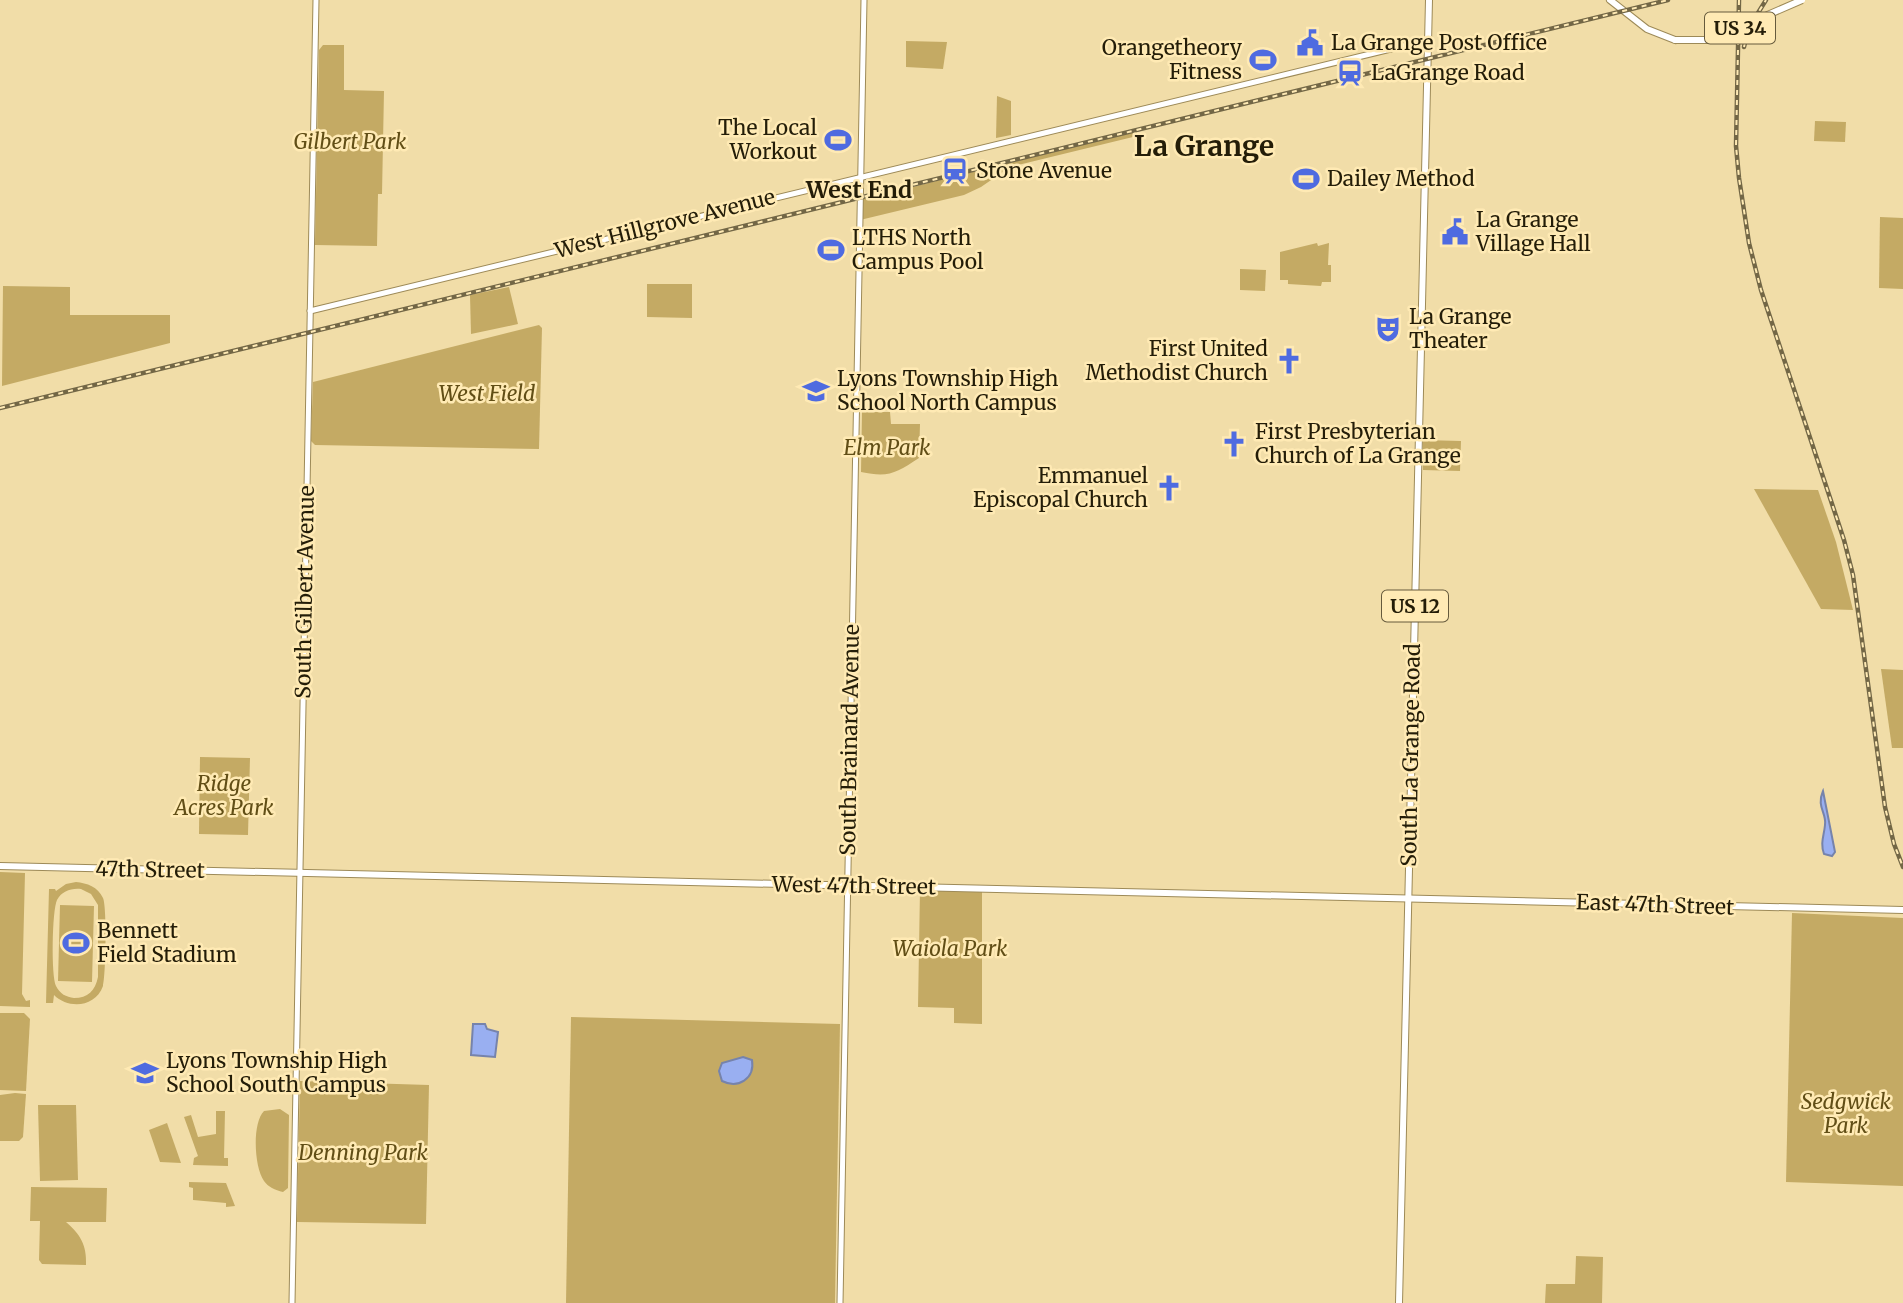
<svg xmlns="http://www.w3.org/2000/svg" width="1903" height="1303" font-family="Merriweather,serif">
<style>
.green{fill:#c4aa64;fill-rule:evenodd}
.water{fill:#99aff1;stroke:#7683ab;stroke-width:2}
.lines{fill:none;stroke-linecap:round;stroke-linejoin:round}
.minor-casing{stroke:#9d8a58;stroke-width:7}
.major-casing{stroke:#9d8a58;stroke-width:8}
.minor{stroke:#fff;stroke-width:5}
.major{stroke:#fff;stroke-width:6}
.rail-casing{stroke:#736746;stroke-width:4.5}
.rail{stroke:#ffeab4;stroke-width:2;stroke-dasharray:5;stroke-linecap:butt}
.major-bridge-casing{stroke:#9d8a58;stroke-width:8;stroke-linecap:butt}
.major-bridge{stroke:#fff;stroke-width:6}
.labels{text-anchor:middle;stroke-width:5;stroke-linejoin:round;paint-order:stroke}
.shield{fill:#ffeab4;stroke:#665a3c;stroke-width:2}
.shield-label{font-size:19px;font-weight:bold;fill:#241d08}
.poi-label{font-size:21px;fill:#241d08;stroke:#ffeab4;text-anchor:start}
.park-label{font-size:21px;font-style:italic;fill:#614e16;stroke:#ffeab4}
.street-label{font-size:21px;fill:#241d08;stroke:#ffeab4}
.neighbourhood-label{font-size:23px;font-weight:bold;fill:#241d08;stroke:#ffeab4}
.district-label{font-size:28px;font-weight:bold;fill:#241d08;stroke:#ffeab4}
</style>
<rect width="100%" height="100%" fill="#f1dda8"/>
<!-- green -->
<g class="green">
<path d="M906,41L947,42L943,69L906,67Z"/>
<path d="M323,45H344V90L384,91L382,194H378L377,246L315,245L319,50Z"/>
<path d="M997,96L1011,101V135L996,138Z"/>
<path d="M1815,121L1846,122L1845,142L1814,141Z"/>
<path d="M1137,131V136L1010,167L981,187L964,195L860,220V200Z"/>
<path d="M1880,217L1903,218V289L1879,288Z"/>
<path d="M1317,243L1318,246L1329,243L1328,265H1331V282H1322L1321,286L1288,284V280H1280V252Z"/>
<path d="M1240,269L1266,270L1265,291L1240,290Z"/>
<path d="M647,284H692V318L647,317Z"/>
<path d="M3,286L70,287V315H170V343L2,386Z"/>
<path d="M509,287L518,324L471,334L470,295Z"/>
<path d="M539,325L542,328L539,449L315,445L311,441L313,382Z"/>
<path d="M862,412H890L891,424H920L919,458C896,473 889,478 861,472Z"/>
<path d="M1423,440L1461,441L1460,471L1423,470Z"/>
<path d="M1754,489L1818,490L1836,542L1853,610L1821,609Z"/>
<path d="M1881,669L1903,670V748H1892Z"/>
<path d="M200,757L250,758L248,835L199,834Z"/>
<path d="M0,872L25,873L22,994L26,1001L30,1000V1007L0,1006Z"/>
<path d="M76,882C87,883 98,887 103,898C107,907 106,975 103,986C95,1008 68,1009 54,995L53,1003H46L49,889H55L56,891L66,884ZM81,889L91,894L98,905V977C95,991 88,998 74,998C66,997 60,994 56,986C51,976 52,910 57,900C62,891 71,888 81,889Z"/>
<path d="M920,890L982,892V1024L954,1023V1008L918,1007Z"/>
<path d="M60,905L94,906L92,982L58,981Z"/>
<path d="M1792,913L1903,918V1186L1786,1182Z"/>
<path d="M0,1013H24L30,1019L26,1091L0,1090Z"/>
<path d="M571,1017L840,1024L835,1303H566Z"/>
<path d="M300,1081L429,1085L426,1224L297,1222Z"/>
<path d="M15,1093L26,1094L23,1137L19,1141H0V1095Z"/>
<path d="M38,1105H76L78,1180L40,1181Z"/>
<path d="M280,1109L289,1115L288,1188L283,1192C275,1190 268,1187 264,1181C254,1167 252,1123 264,1111Z"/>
<path d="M216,1111H225L224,1158H228V1166L193,1165L194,1158L198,1156L184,1117L191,1115L198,1137L216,1134Z"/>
<path d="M167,1123L181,1163L160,1162L149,1130Z"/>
<path d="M189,1182L226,1183L235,1206L226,1207V1203L193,1200V1188L189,1187Z"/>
<path d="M31,1187L107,1188L106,1222H66C80,1234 87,1245 86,1265L42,1264L39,1260L40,1221H30Z"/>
<path d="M1576,1256L1603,1257L1602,1303H1545L1546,1284H1575Z"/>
</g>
<!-- water -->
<g class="water">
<path d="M1823,791L1835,852L1832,856L1824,854C1820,843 1824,836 1825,825C1827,813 1816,807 1823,791Z"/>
<path d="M473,1024H485L487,1029L498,1032L495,1057L471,1055Z"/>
<path d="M743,1057L752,1060C755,1079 738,1089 722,1081L719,1071L722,1063Z"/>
</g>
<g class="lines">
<!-- minor casing -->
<g class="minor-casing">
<g id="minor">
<path d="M310,311L1428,40"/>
<path d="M292,1303L316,0"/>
<path d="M840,1303L864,0"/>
</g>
</g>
<!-- major casing -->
<g class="major-casing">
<g id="major">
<path d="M1610,0L1647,29L1675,40"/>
<path d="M0,866L1903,910"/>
<path d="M1399,1303L1429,0"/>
</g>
</g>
<!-- minor -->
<use href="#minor" class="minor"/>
<!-- major -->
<use href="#major" class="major"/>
<!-- rail casing -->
<g class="rail-casing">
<g id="rail">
<path d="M1739,0L1736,146L1739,178L1749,243L1761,290L1844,540L1853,575L1885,807L1894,844L1903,867"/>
<path d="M1744,47L1748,29L1766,0"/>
<path d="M0,408L1668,0"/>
</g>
</g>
<!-- rail -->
<use href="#rail" class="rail"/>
<!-- major-bridge casing -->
<g class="major-bridge-casing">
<path id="major-bridge" d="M1675,40H1710L1802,0"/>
</g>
<!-- major-bridge -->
<use href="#major-bridge" class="major-bridge"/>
</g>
<!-- icons -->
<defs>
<g id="civic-bare" transform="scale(2.1)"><path d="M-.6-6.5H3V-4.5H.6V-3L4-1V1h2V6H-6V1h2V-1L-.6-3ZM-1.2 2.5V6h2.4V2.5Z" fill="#4f6be0" stroke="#ffeab4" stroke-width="2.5" paint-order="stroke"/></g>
<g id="stadium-bare" transform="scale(2.1)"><path d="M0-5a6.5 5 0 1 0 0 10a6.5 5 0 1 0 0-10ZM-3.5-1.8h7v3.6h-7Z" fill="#4f6be0" stroke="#ffeab4" stroke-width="2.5" paint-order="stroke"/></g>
<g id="station-bare" transform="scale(2.1)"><path d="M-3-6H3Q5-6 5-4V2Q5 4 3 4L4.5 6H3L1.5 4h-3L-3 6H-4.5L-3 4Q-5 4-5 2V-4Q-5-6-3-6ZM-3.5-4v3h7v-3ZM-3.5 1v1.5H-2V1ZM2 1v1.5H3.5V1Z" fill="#4f6be0" stroke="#ffeab4" stroke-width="2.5" paint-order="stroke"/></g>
<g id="theatre-bare" transform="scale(2.1)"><path d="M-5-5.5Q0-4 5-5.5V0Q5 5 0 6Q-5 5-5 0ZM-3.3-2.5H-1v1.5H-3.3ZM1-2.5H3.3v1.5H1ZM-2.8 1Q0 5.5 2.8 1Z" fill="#4f6be0" stroke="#ffeab4" stroke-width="2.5" paint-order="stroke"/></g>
<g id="church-bare" transform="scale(2.1)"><path d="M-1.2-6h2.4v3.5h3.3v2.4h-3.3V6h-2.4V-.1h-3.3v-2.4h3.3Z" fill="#4f6be0" stroke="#ffeab4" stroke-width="2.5" paint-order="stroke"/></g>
<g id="school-bare" transform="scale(2.1)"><path d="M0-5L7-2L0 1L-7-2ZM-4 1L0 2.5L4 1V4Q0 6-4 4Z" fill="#4f6be0" stroke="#ffeab4" stroke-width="2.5" paint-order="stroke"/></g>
</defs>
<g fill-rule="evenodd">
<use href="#civic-bare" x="1310" y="43"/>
<use href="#stadium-bare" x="1263" y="60"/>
<use href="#station-bare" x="1350" y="73"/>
<use href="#stadium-bare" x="838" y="140"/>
<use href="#station-bare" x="955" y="171"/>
<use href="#stadium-bare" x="1306" y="179"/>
<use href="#civic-bare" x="1455" y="232"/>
<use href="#stadium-bare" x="831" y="250"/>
<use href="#theatre-bare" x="1388" y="329"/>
<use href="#church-bare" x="1289" y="361"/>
<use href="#school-bare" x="816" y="391"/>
<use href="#church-bare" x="1234" y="444"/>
<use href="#church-bare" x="1169" y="488"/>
<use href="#stadium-bare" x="76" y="943"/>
<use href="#school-bare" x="145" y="1073"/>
</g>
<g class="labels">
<!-- shield labels -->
<g class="shield">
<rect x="1705" y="12.5" width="70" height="31" rx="5"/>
<rect x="1382" y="590.5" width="66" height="31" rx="5"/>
</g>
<g class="shield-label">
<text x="1740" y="35">US 34</text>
<text x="1415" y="613">US 12</text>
</g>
<!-- poi labels -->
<g class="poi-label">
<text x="1331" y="50">La Grange Post Office</text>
<text x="1242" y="55" text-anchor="end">Orangetheory<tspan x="1242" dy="24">Fitness</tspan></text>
<text x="1371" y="80">LaGrange Road</text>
<text x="817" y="135" text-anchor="end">The Local<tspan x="817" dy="24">Workout</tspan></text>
<text x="976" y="178">Stone Avenue</text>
<text x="1327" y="186">Dailey Method</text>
<text x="1476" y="227">La Grange<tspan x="1476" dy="24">Village Hall</tspan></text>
<text x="852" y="245">LTHS North<tspan x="852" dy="24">Campus Pool</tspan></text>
<text x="1409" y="324">La Grange<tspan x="1409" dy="24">Theater</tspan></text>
<text x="1268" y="356" text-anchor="end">First United<tspan x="1268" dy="24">Methodist Church</tspan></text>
<text x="837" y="386">Lyons Township High<tspan x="837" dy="24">School North Campus</tspan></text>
<text x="1255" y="439">First Presbyterian<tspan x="1255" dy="24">Church of La Grange</tspan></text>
<text x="1148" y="483" text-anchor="end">Emmanuel<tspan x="1148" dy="24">Episcopal Church</tspan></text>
<text x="97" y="938">Bennett<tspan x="97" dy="24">Field Stadium</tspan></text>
<text x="166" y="1068">Lyons Township High<tspan x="166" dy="24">School South Campus</tspan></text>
</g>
<!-- park labels -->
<g class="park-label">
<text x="350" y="149">Gilbert Park</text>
<text x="487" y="401">West Field</text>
<text x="887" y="455">Elm Park</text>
<text x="224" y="791">Ridge<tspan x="224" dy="24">Acres Park</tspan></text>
<text x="950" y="956">Waiola Park</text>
<text x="1846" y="1109">Sedgwick<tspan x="1846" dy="24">Park</tspan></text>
<text x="363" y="1160">Denning Park</text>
</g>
<!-- street labels -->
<g class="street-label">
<text transform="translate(665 224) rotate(-14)" y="7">West Hillgrove Avenue</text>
<text transform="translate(305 592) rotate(-89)" y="7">South Gilbert Avenue</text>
<text transform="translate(850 740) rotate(-89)" y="7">South Brainard Avenue</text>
<text transform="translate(1411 755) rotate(-89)" y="7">South La Grange Road</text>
<text transform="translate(150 870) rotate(1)" y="7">47th Street</text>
<text transform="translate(854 886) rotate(1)" y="7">West 47th Street</text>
<text transform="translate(1655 905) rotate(2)" y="7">East 47th Street</text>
</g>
<!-- neighbourhood labels -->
<g class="neighbourhood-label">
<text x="859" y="198">West End</text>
</g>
<!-- district labels -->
<g class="district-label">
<text x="1204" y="156">La Grange</text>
</g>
</g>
</svg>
